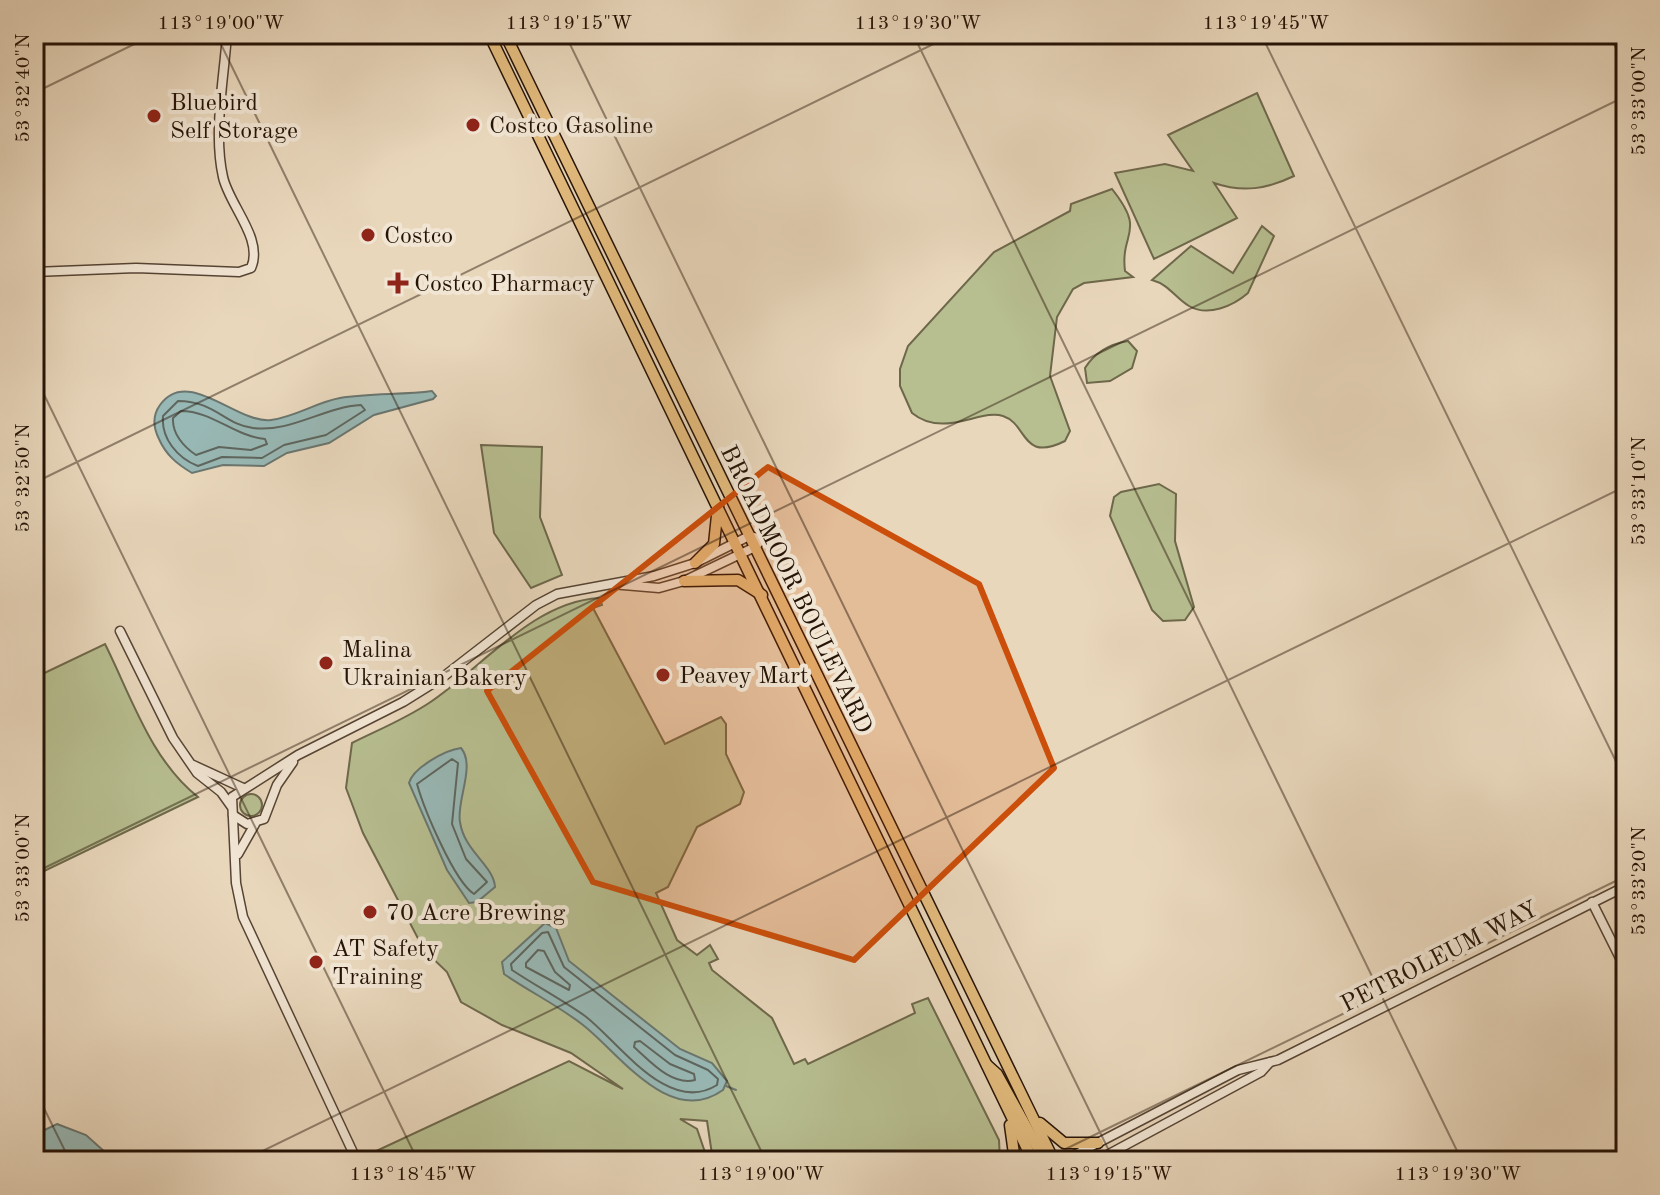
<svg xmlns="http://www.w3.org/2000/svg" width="1660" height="1195" font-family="'Old Standard TT',serif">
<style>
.green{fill:#b7be90;stroke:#6e684b;stroke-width:2}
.water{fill:#98b8b5;stroke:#6a766f;stroke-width:2}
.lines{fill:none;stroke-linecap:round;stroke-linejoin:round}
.shore{stroke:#5e665e;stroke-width:2}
.stream{stroke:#6a766f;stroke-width:2}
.minor-casing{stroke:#564434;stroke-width:11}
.major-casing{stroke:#251306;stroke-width:13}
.minor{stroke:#f1e5d3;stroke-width:8}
.major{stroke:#e4bc7e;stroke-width:10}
.marked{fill:#cb4e0b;fill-opacity:0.2;stroke:#cb4e0b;stroke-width:6;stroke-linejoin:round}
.ticks{fill:none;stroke:#251306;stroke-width:2;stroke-opacity:0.45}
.poi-dot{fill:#8f2418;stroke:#f1e5d3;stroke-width:3}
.labels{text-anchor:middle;stroke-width:8;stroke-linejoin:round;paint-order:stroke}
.poi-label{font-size:24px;fill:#251306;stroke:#f1e5d3;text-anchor:start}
.street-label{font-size:24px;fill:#251306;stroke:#f1e5d3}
.neatline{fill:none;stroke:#251306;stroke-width:3}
.ticks-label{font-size:20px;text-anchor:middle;fill:#251306}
</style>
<rect width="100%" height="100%" fill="#e9d7bc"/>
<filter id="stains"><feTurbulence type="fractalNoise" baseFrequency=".0025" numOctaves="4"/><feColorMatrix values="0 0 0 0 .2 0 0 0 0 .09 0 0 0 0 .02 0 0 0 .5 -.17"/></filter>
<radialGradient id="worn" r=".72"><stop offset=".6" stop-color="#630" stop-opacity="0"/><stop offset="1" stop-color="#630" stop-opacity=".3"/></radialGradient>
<!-- green -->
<g class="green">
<path d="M1257,93L1294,176C1267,189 1243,193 1214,183L1237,218L1154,259L1115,173L1165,164L1193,171L1168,135Z"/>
<path d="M1112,189C1147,233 1120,231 1125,271L1133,277L1084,283L1073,289L1057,317L1050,376L1070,431L1065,441C1021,463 1028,424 1003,416C981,408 944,439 912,413L900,386V369L908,346L994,252L1070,211L1071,204Z"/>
<path d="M1262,226L1274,236L1248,293C1233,306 1208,317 1189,306C1175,298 1170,285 1152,280L1191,246L1233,273Z"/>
<path d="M1128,341L1137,351L1132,368L1110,381L1087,383L1085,368C1095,352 1110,344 1128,341Z"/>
<path d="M481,445L542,447L540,517L562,575L531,588L494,533Z"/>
<path d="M1159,484L1176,494L1175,541L1194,607L1185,620L1163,621L1152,610L1110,516L1114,497L1121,492Z"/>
<path d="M599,598L602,605L593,608L665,744L721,717L726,724V754L744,792L740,804L697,827L668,887L656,893L677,940L697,955L710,945L718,959L709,963L712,970L772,1018L794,1064L805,1059L808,1064L915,1013L912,1004L928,998L999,1140L1000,1161H713L707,1121L680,1119L697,1129L708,1161H378L374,1152L569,1061L623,1089L571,1053L502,1025L461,1002L447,972L424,950L363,833L346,788L352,743C378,730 405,719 429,703C482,668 532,602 599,598Z"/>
<path d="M105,644C131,696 151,760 198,797L34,876V678Z"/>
<circle cx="251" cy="805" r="11"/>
</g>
<!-- water -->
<g class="water">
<path d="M432,391L436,396L433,399L374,415L329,443L287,453L264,466L223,465L192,473C177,464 166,455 159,439C153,427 152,416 160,405C188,366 237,424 271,420C295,417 317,402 340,398C370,393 402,395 432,391Z"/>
<path d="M461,748C476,766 456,801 460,822C464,851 494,866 495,887L477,902L469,903L447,870L409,783C413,768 445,750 461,748Z"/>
<path d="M545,923L556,928L569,961L680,1049L712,1063L727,1081L723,1090C670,1128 620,1054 583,1025C559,1006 530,992 504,974L502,962Z"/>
<path d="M57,1124L86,1135L115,1161H34V1135Z"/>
</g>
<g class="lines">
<!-- shore -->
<g class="shore">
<path d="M178,401C215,401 225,425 253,428C290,433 324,407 361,405L365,410L326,435L284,445L262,458L222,457L198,466C177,458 161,438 163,416Z"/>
<path d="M181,411C212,411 234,436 265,439L267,444L251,450L219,447L196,455C184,447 172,434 173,418Z"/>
<path d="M452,759L458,763L452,824L466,859L487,882L474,894C454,881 424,809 417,784Z"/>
<path d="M548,932L564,967L675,1055L708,1070L718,1079L717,1085C668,1116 619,1042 585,1016C561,999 536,986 512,970L511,964L542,933Z"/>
<path d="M538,950L544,951L555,972L570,985L569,990L526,967V963Z"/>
<path d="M640,1041L670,1064L694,1074L695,1080C671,1086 650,1061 634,1047L635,1042Z"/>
</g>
<!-- stream -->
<path class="stream" d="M726,1086L736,1090"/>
<!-- minor casing -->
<g class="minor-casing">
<g id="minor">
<path d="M34,272L136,268L239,272L251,268C264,239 229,205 223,177C213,132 224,79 227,34"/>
<path d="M120,631L173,738L197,773L221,792L231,806"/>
<path d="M193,765L243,788"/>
<path d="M233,815L247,824L264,819L277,785L293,762"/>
<path d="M238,854L255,824"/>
<path d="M1592,902L1626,970"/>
<path d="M357,1161L243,917L236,883L232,797L298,755L403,702L443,677L536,605L557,594L654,576L695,563L749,536L762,539L755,547L684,581L659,588L611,584"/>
<path d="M1063,1161L1238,1070L1278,1060L1626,886"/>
<path d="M1096,1161L1261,1072L1270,1062"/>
</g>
</g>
<!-- major casing -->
<g class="major-casing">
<g id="major">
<path d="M489,34L1033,1161"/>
<path d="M505,34L1054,1161"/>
<path d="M695,563L714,544L718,506"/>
<path d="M684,581L738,580L762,595"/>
<path d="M987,1065L997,1074L1045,1161"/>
<path d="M1040,1123L1064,1143H1098"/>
<path d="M1010,1125L1015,1161"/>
</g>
</g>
<!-- minor -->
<use href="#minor" class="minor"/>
<!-- major -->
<use href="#major" class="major"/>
</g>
<!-- marked area -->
<path class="marked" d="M768,467L979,584L1054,768L854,960L593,882L487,691Z"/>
<!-- ticks -->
<path class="ticks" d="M216,34L766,1161M565,34L1114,1161M913,34L1462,1161M1261,34L1626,782M1609,34L1626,68M34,93L155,34M34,374L418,1161M34,483L954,34M34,873L1626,96M34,1088L70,1161M242,1161L1626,486M1041,1161L1626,876"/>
<!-- markers -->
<g class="poi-dot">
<circle cx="154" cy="116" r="8"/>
<circle cx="473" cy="125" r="8"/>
<circle cx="368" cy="235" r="8"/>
<path d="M394 271h8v8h8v8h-8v8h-8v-8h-8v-8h8z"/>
<circle cx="326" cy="663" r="8"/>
<circle cx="663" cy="675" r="8"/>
<circle cx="370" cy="912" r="8"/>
<circle cx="316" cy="962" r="8"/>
</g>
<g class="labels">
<!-- poi labels -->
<g class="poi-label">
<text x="170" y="110">Bluebird<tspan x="170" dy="28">Self Storage</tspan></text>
<text x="489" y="133">Costco Gasoline</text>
<text x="384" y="243">Costco</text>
<text x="414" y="291">Costco Pharmacy</text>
<text x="342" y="657">Malina<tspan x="342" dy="28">Ukrainian Bakery</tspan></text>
<text x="679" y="683">Peavey Mart</text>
<text x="386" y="920">70 Acre Brewing</text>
<text x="332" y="956">AT Safety<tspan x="332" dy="28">Training</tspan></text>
</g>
<!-- street labels -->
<g class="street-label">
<text transform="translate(797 589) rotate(64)" y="8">BROADMOOR BOULEVARD</text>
<text transform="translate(1439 956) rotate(-27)" y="8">PETROLEUM WAY</text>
</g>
</g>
<!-- margin -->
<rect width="1660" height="1195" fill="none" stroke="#e9d7bc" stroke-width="88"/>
<rect x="44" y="44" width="1572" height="1107" class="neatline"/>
<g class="ticks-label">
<text x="221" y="29">113°19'00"W</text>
<text x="569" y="29">113°19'15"W</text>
<text x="918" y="29">113°19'30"W</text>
<text x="1266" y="29">113°19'45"W</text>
<text transform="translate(22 88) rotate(-90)" y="7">53°32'40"N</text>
<text transform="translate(1638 101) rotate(-90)" y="7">53°33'00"N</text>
<text transform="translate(22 478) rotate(-90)" y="7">53°32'50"N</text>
<text transform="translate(1638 491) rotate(-90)" y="7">53°33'10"N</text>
<text transform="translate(22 868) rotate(-90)" y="7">53°33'00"N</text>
<text transform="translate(1638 881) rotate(-90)" y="7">53°33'20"N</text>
<text x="413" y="1180">113°18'45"W</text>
<text x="761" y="1180">113°19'00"W</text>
<text x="1109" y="1180">113°19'15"W</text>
<text x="1458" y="1180">113°19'30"W</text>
</g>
<rect width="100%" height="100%" filter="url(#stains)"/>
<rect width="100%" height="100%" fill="url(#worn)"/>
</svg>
